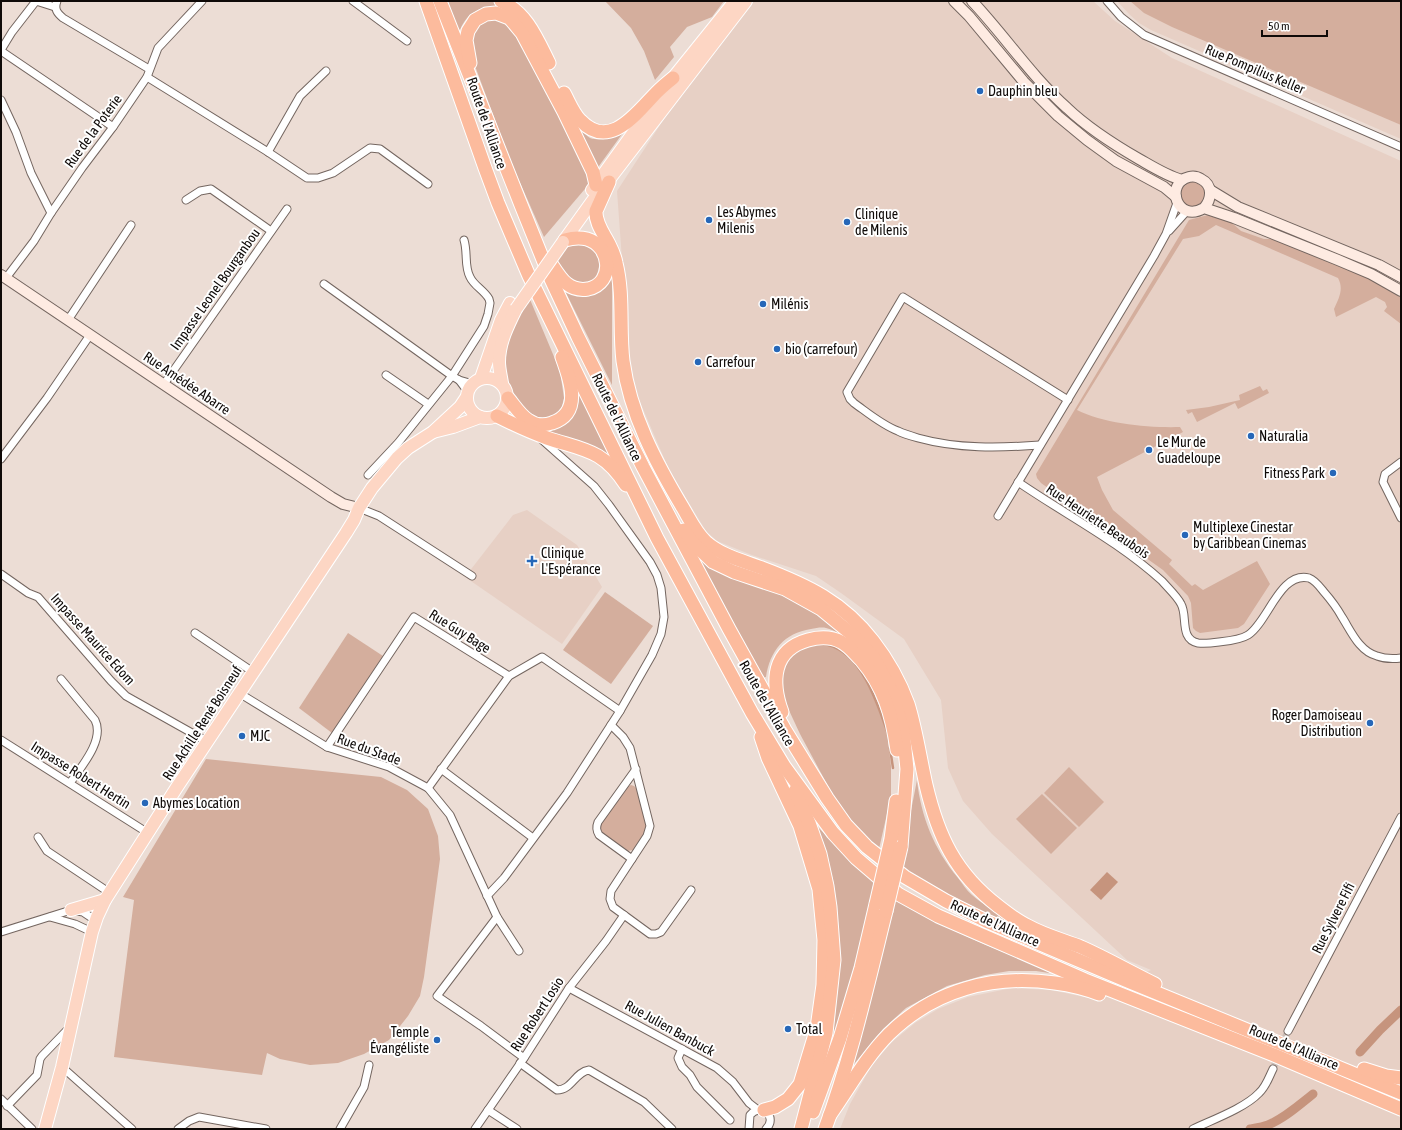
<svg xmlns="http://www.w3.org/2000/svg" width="1402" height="1130" font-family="'Asap Condensed',sans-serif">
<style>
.built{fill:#e7d0c5}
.green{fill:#d4ae9d}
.water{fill:#c6947d}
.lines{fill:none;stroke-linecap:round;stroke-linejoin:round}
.stream{stroke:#c6947d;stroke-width:2.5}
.canal{stroke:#c6947d;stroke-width:9}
.street-tunnel{stroke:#cbbdb6;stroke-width:7;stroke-dasharray:7 3.5;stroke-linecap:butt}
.street-casing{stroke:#746660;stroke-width:9}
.secondary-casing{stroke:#746660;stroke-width:12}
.primary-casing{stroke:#fff;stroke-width:14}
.highway-casing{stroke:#fff;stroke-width:15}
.street{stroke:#fff;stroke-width:7}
.secondary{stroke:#feebe2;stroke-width:10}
.primary{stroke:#fdd6c4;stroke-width:12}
.highway{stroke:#fcbb9d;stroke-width:13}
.primary-bridge-casing{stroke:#fff;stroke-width:14;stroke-linecap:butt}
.highway-bridge-casing{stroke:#fff;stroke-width:15;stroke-linecap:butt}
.primary-bridge{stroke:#fdd6c4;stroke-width:12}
.highway-bridge{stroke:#fcbb9d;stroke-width:13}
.poi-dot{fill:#2667b8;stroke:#fff;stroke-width:1.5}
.labels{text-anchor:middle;stroke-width:4;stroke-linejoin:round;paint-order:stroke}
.street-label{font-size:14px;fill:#0f0a08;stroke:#fff}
.poi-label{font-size:14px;fill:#0f0a08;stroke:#fff;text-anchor:start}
</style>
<rect width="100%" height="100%" fill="#ecddd5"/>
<!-- built -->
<g class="built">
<path d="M741,1H1093L1115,21L1172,58L1401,161V1129H840L850,1104L872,1065L892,1042L915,1023L938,1009L968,997L1012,988L1051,990L1089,998L1151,970L1127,960L992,834L963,801L948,768L941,700L904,639L841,593L816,576L752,555L717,541L706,531L670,472L637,395L630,368L617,191Z"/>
<path d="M1117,1H1401V139L1151,30L1139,23L1129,14Z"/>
<path d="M527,510L577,545L602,587L562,644L465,577L513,515Z"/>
</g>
<!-- green -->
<g class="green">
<path d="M447,1H492L504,6C484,5 468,10 460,30L457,28Z"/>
<path d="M605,1H724L712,17L687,27L670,47L674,57L655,80L644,51L631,28Z"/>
<path d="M1130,1H1401V125L1172,27L1144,13Z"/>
<path d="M499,17L517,32L584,163L590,183L544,237L510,160L475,66L469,40L478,22Z"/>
<path d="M579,130C583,132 587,136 590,138C602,142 616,137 625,130L596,170Z"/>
<path d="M1189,180L1199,181L1207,191L1203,204L1191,208L1182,203C1179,190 1177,189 1189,180Z"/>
<path d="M1208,215L1232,223L1241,231L1264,239H1275C1318,257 1363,272 1401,297V324L1384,311L1387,307L1385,302L1376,297L1336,317L1334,309C1339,298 1344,289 1338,278L1216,225L1199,236L1183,239L1077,410C1104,424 1150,428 1180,427L1183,432L1097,477L1102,490L1113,510L1172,560L1169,564L1192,586L1195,584L1203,590L1257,561L1270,584L1244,624L1238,628L1200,633L1196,631L1193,628L1191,603L1188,596L1163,570L1041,483L1037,478L1036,474L1189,220Z"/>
<path d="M583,240C587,243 593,247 596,251C602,260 599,273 593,282L585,284L567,280L556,261L567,244Z"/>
<path d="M612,277C612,313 612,349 612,385L563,287L572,292Z"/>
<path d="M529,297L560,371L564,398L561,410L552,417L541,420L532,418L514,398L509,384L504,377V350L514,319Z"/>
<path d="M575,382L611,460L532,427H557Z"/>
<path d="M1260,386L1263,391L1267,389L1269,393L1238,409L1235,403L1197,422L1192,412L1188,414L1186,410L1209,407L1240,400L1239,395Z"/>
<path d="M695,553L793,598L817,612L851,641C844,637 835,630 826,628C822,627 816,628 811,629C784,633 770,651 766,677L762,678Z"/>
<path d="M605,592L653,626L611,684L563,650Z"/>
<path d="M348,633L383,656L332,733L299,708Z"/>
<path d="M830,642L843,650L859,666L886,723L891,766V796L879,849L867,840L835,799L800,734L780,691L781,665L799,646Z"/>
<path d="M206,759L381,777L407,790L428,809L438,836L440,859L424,977L420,996L408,1016L389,1040L364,1054L338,1063L310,1065L280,1059L267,1053L262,1075L114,1057L134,900L123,897Z"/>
<path d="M1069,767L1104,802L1079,827L1044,793Z"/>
<path d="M917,780C921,817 934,849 958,878C962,883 966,890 972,895C982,904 996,911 1007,919V922L933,888L900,867Z"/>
<path d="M631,785L634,786L636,788L647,822V829L633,850L628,851L601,832L599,826L625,788Z"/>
<path d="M1042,794L1077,828L1051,854L1016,819Z"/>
<path d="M817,826L858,869L875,879L860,948L838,1024L812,1094L831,1021L840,970L837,911L833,880Z"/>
<path d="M893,897C926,917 961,935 998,950C1015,957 1033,962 1050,968L1049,973L1036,971H1009L985,975L947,986L906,1008L883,1029L854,1064L846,1077Z"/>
</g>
<!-- water -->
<path class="water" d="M1107,872L1118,882L1101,900L1090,890Z"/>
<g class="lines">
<!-- stream -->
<g class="stream">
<path d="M813,645C817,645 824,643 828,645C862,653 878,705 888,734"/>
<path d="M890,748L893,768"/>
</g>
<!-- canal -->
<g class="canal">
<path d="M1360,1052L1380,1030L1401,1010"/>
<path d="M1250,1129C1256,1128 1263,1127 1268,1125C1285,1118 1299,1105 1313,1094"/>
</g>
<!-- street-tunnel -->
<path class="street-tunnel" d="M1273,1069L1288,1031"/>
<!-- street casing -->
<g class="street-casing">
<g id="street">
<path d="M57,1C54,9 57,13 63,18L149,69"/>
<path d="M353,1L407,41"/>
<path d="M1107,1L1121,17L1144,35L1401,147"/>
<path d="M1,50L12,32L36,1L55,7"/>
<path d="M1,51L113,127"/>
<path d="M147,77L268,152L307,178H318L333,173L370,148L380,149L428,184"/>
<path d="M1,100L16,132L31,173L51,213"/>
<path d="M268,152L300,96L326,71"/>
<path d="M186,200L200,191L211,189L271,231"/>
<path d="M1169,231L1187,211"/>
<path d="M6,278L34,241L51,213L82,168L113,127L147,77L158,48L202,1"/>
<path d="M324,284L452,376L459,380L473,384"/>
<path d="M68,320L131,225"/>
<path d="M386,375L428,404"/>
<path d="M459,380L468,392"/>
<path d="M164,384L287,209"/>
<path d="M1040,445C999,448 958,449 918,438C911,436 904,434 898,431C882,425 868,413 854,403L850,399L847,392L903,297L1068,400"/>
<path d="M1,459L47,398L90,335"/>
<path d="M1401,462L1385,474L1383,482L1401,518"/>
<path d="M368,475L398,443L452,376L484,326L488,314L490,303L489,299C484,290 474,286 470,277C464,266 468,253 464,240"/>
<path d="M1018,482C1066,515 1118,541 1162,581C1168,588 1177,596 1181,604C1188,616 1179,639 1198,643C1205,644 1212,643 1219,642C1228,641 1240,640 1248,635C1268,622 1280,571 1309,578C1315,580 1320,587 1324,592C1331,600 1337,608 1342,617C1351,631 1359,651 1377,656C1385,659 1393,659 1401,658"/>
<path d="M359,508L379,516L472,576"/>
<path d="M998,516L1154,256L1166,234L1177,203"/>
<path d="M1,574L28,593L38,597L111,681L126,696L208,742"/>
<path d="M195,633L253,672"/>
<path d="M61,679L95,720C105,740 81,767 70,783"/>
<path d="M239,693L327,747L389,767L428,788L450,815L497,917L519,951"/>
<path d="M611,725L623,737L630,748L650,826L647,836L611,891L610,899L613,907L650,934H656L661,932L691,890"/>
<path d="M1,740L148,833"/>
<path d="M327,747L414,617L509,676"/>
<path d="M441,769L533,838"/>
<path d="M428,788L509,676L542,657L620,711"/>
<path d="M38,837L47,851L110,893"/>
<path d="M632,859L599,835C596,830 596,827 598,822L636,769"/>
<path d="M487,896L504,878L567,793L620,711L652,655L661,634L664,617L661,588L657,575L650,562L609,505L594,486L541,439"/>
<path d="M50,917L75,924L92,932"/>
<path d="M497,917L437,996L481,1026L524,1058"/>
<path d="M1,932L71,910L83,912L95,920"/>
<path d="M569,988L717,1068L733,1082L749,1103L758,1110"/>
<path d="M1288,1031L1401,817"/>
<path d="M682,1049L678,1058L682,1067L690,1075L697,1087L730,1120"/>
<path d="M520,1063L557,1090C572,1090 575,1072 589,1070L644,1102L672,1129"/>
<path d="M62,1067L132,1129"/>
<path d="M1,1099L32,1129"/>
<path d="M7,1106L37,1075L40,1059L42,1056L69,1028"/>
<path d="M488,1110L517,1129"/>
<path d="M178,1129L189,1121L199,1117L266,1129"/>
<path d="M340,1129L364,1087L369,1065"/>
<path d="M475,1129L524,1058L569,988L606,941L624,915"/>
<path d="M749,1129L750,1115C762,1102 778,1117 766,1129"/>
<path d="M1193,1129C1212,1120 1245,1108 1259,1093C1266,1087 1269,1077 1273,1069"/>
</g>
</g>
<!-- secondary casing -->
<g class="secondary-casing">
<g id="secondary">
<path d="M954,1L969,16L1024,82L1058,116L1087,140L1116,161L1164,187L1176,197"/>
<path d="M972,1C1005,36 1031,76 1067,108C1088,128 1113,144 1139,159C1153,167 1167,176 1182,180"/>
<path d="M1210,190L1238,207L1379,265L1401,277"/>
<path d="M1204,208C1212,199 1213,185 1201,179C1198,177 1193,176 1189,177C1164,183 1177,224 1204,208L1234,218L1338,260L1371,274L1401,291"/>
<path d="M1,275L331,497L343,504L359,508"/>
</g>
</g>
<!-- primary casing -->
<g class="primary-casing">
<g id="primary">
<path d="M592,190L673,78L735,1"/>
<path d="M563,242L591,203L746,1"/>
<circle cx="487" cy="398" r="20"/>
<path d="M481,378L501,320L510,303"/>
<path d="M502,383C501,376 499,369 499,362C499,343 508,325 516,309"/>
<path d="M433,432L453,427L480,417"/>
<path d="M71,910L105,900"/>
<path d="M45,1129L62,1067L92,932L97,917L105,900L177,787L346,533L354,520L359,508L372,488L397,458L408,448L433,432L460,407L466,398"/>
</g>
</g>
<!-- highway casing -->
<g class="highway-casing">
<g id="highway">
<path d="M426,1L485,168L498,203L529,276L657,538L752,713L784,766L833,833L856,858L898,894L938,916L1085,980L1274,1055L1401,1109"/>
<path d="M440,1L521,205L550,277L578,337L643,467L729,629L785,730L827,798L846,825L867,847L905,877L946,901L986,921L1130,982L1401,1093"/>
<path d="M501,1C527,13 537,39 549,63"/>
<path d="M470,63L466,40L468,31L475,20L486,14L496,13L509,18L512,21L522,33L564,112L593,172L596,185"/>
<path d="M564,93C569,102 573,113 580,120C610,152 637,112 657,92C662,87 668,82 673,78"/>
<path d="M609,182L596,211C595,223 604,234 609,244C612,250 615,257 616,263C624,295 619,329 623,361C630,414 656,463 683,508C690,520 696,533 706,542C722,556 744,561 762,568C807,585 843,602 873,641C887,659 900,682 908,704C916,730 920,758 926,785C938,836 955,873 998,906C1007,913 1017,921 1028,926C1044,935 1063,940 1081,947C1106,958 1130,972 1155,984"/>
<path d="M552,265C561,279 569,292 588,289C615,283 611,246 587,239C579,237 572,238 565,240"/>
<path d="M508,398C514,405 520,415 528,420C535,425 544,426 552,423C583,413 570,379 562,357"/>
<path d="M497,416C513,424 530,432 547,438C583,450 603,449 626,485"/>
<path d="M684,530L692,542L713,562L734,572L785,589L821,609L855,637L874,658L892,692L903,730L907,769L901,847"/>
<path d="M782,712C771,682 772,650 808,640C819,637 830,636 841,642C849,646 855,654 861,660C884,687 892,715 897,750"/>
<path d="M761,737L768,758L800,826L819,889L824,940L823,985L817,1028L800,1084L788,1099L775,1107L764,1110"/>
<path d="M795,791L809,823L820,854L827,886L830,907L834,960L826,1033L801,1129"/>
<path d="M891,839L896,801"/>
<path d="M1364,1069L1386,1076L1401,1078"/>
<path d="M813,1112L840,1038L861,968L876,904"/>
<path d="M830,1115C849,1088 866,1057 889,1034C934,990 993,974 1055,983C1070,985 1084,988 1099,994"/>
<path d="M825,1129C851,1059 868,983 886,911"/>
</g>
</g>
<!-- street -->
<use href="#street" class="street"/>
<!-- secondary -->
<use href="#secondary" class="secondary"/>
<!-- primary -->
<use href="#primary" class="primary"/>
<!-- highway -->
<use href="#highway" class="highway"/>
<!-- primary-bridge casing -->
<g class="primary-bridge-casing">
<path id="primary-bridge" d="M516,309L563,242"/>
</g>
<!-- highway-bridge casing -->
<g class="highway-bridge-casing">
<g id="highway-bridge">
<path d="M876,904L891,839"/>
<path d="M886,911L901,847"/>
</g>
</g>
<!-- primary-bridge -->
<use href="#primary-bridge" class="primary-bridge"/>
<!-- highway-bridge -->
<use href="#highway-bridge" class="highway-bridge"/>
</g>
<!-- markers -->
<g class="poi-dot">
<circle cx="980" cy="91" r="4"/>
<circle cx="709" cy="220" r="4"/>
<circle cx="847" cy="222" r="4"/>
<circle cx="763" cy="304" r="4"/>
<circle cx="777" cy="349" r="4"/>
<circle cx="698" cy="362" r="4"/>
<circle cx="1251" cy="436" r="4"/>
<circle cx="1149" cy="450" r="4"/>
<circle cx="1333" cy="473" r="4"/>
<circle cx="1185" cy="535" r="4"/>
<path d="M530 555h4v4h4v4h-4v4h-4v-4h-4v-4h4z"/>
<circle cx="1370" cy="723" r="4"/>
<circle cx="242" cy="736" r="4"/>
<circle cx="145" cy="803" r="4"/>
<circle cx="788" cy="1029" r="4"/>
<circle cx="437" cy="1040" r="4"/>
</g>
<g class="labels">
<!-- street labels -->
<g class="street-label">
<text transform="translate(1255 69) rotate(23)" y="5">Rue Pompilius Keller</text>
<text transform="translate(487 123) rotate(71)" y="5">Route de l'Alliance</text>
<text transform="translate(93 131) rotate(-54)" y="5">Rue de la Poterie</text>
<text transform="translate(215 289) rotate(-55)" y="5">Impasse Leonel Bourganbou</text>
<text transform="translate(187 383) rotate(34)" y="5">Rue Amédée Abarre</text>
<text transform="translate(617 417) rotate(64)" y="5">Route de l'Alliance</text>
<text transform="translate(1098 521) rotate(34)" y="5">Rue Heuriette Beaubois</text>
<text transform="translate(460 631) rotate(32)" y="5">Rue Guy Bage</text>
<text transform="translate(93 639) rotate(48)" y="5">Impasse Maurice Edom</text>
<text transform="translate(767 703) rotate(60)" y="5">Route de l'Alliance</text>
<text transform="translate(202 723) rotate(-57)" y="5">Rue Achille René Boisneuf</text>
<text transform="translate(369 749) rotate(20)" y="5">Rue du Stade</text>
<text transform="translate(81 775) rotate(32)" y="5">Impasse Robert Hertin</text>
<text transform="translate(1333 918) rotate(-63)" y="5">Rue Sylvere Fifi</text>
<text transform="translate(995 923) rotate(24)" y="5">Route de l'Alliance</text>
<text transform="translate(537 1014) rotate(-57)" y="5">Rue Robert Losio</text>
<text transform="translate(670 1028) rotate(29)" y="5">Rue Julien Banbuck</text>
<text transform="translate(1294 1047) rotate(23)" y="5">Route de l'Alliance</text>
</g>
<!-- poi labels -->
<g class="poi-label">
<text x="988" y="96">Dauphin bleu</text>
<text x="717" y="217">Les Abymes<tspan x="717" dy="16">Milenis</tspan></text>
<text x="855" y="219">Clinique<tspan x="855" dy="16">de Milenis</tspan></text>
<text x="771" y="309">Milénis</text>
<text x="785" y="354">bio (carrefour)</text>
<text x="706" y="367">Carrefour</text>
<text x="1259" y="441">Naturalia</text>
<text x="1157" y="447">Le Mur de<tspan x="1157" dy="16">Guadeloupe</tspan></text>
<text x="1325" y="478" text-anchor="end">Fitness Park</text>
<text x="1193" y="532">Multiplexe Cinestar<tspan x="1193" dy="16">by Caribbean Cinemas</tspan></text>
<text x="541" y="558">Clinique<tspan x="541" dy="16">L'Espérance</tspan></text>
<text x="1362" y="720" text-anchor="end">Roger Damoiseau<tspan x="1362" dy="16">Distribution</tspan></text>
<text x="250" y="741">MJC</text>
<text x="153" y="808">Abymes Location</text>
<text x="796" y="1034">Total</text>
<text x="429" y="1037" text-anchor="end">Temple<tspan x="429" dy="16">Évangéliste</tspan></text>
</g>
</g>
<!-- border -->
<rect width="1402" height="1130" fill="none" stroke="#0f0a08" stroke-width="4"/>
<!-- scale -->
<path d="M1262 30v6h65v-6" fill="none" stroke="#0f0a08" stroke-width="2"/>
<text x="1268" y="30" font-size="12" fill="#0f0a08" stroke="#ffffff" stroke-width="3" paint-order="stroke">50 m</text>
</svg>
